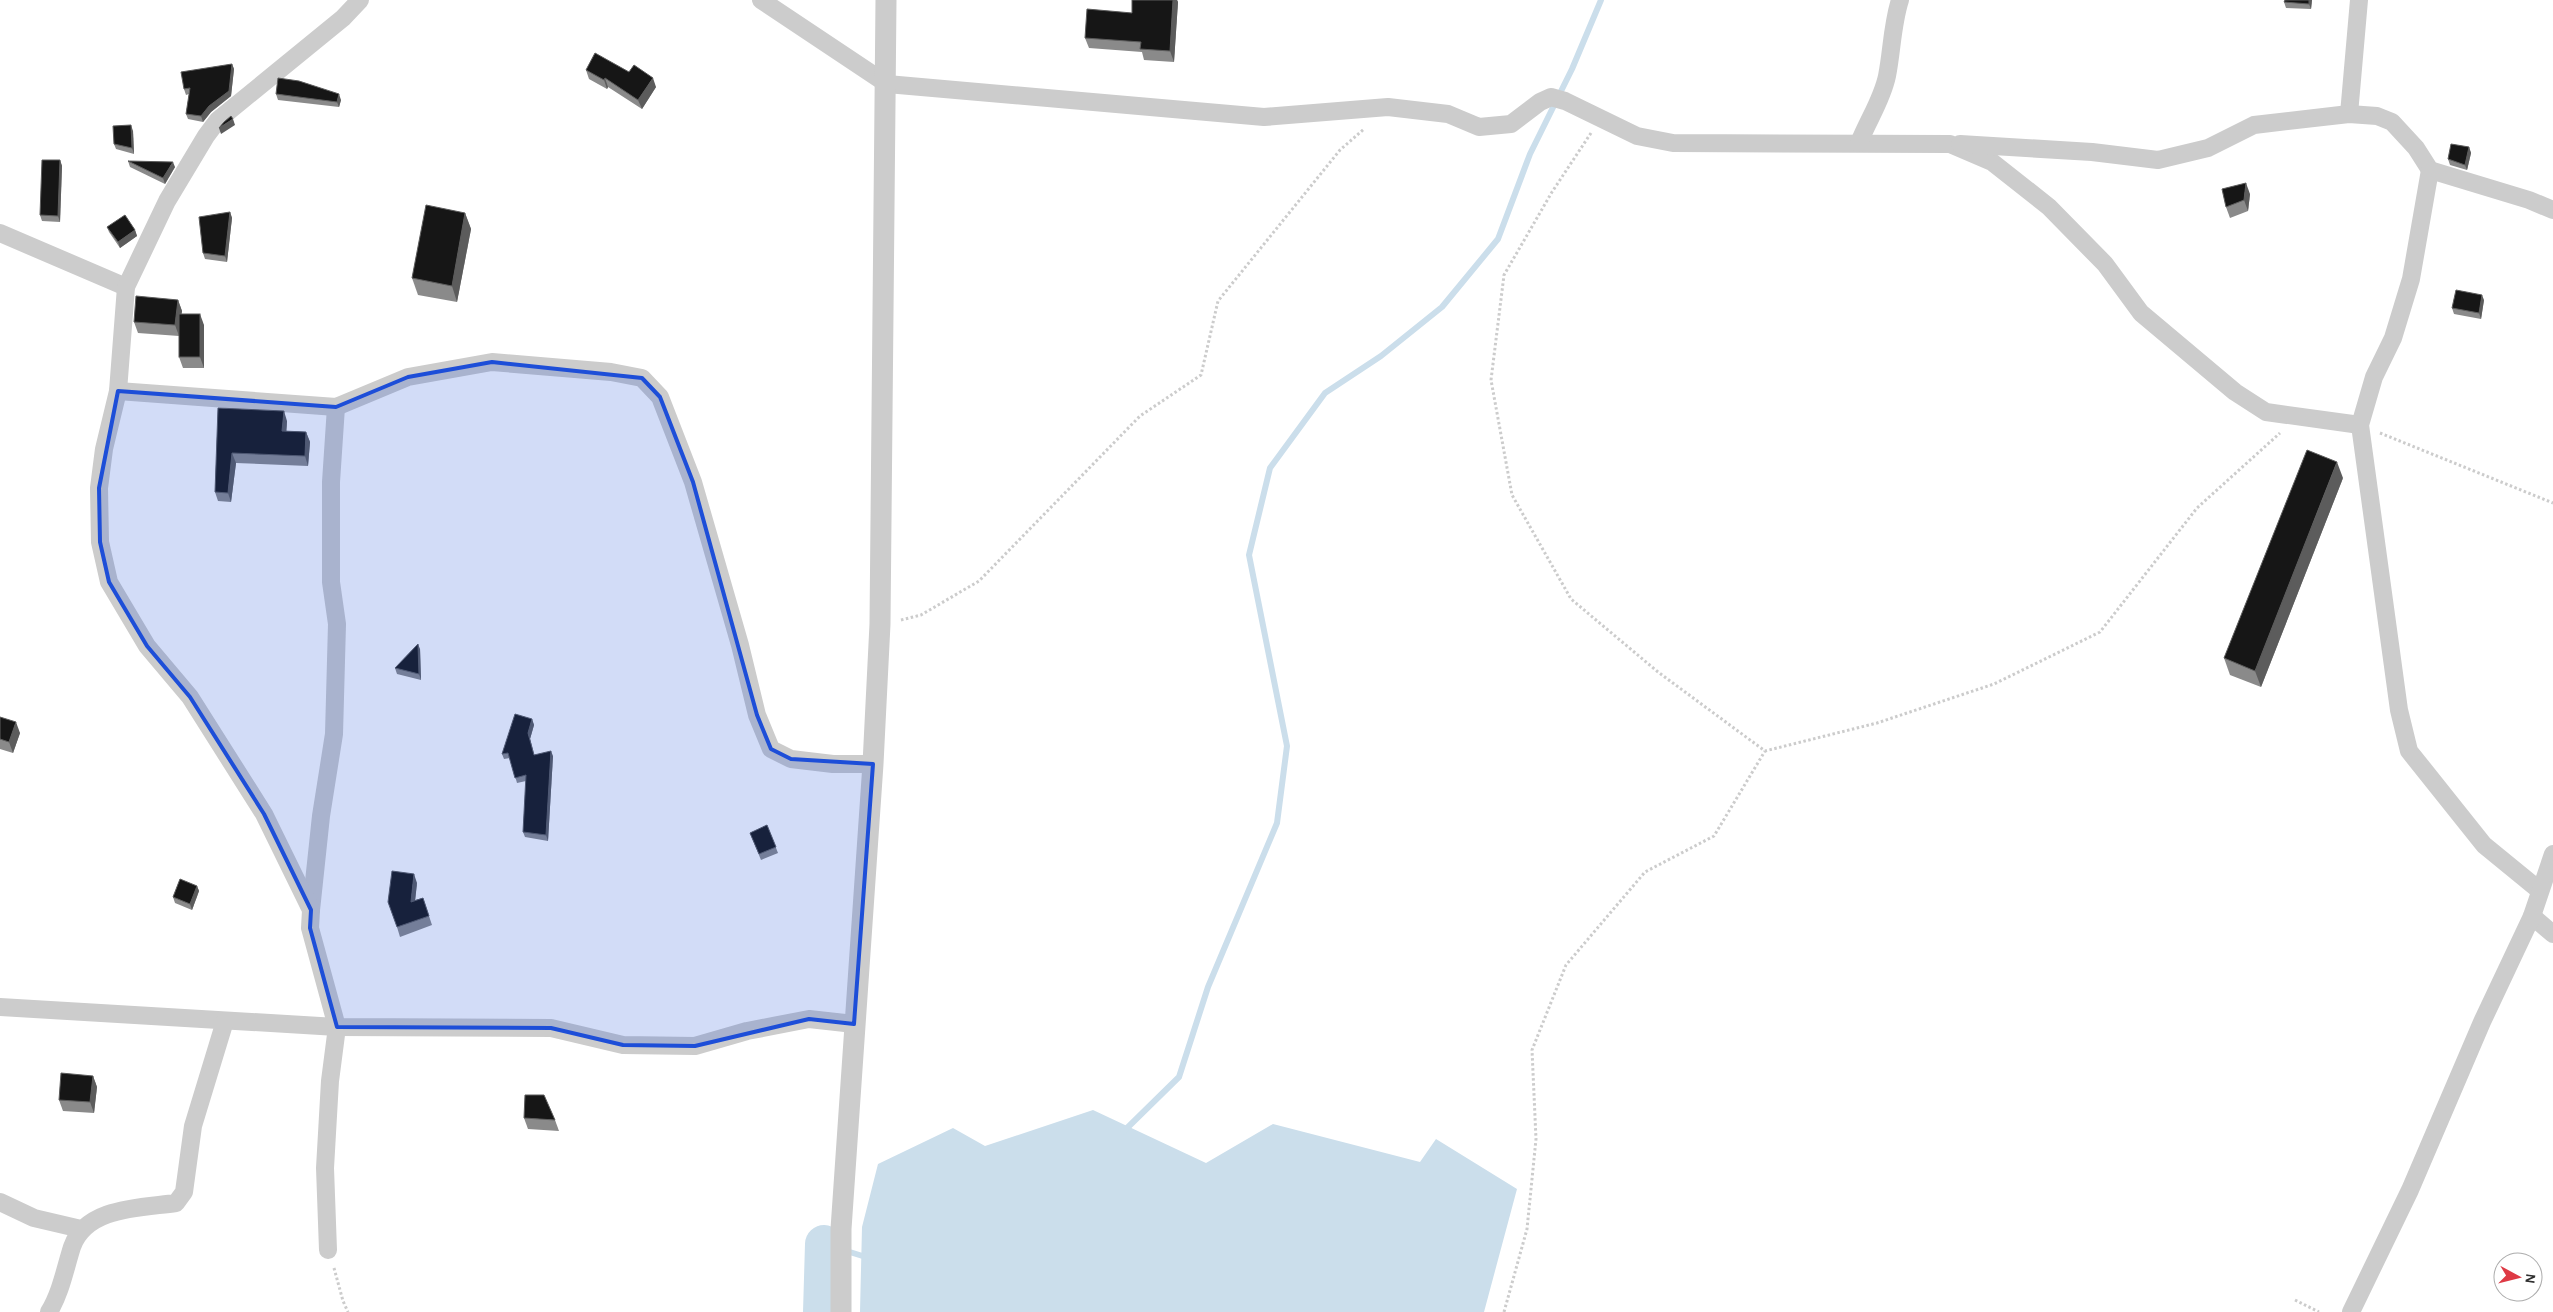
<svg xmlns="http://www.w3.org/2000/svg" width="2553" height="1312" font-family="'Alegreya Sans',sans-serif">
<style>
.water{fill:#cbdeeb}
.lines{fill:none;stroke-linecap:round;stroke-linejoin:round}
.stream{stroke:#cbdeeb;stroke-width:6}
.river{stroke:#cbdeeb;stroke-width:38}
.path{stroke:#ccc;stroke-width:3;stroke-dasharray:2.5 2.5;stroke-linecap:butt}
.minor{stroke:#ccc;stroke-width:18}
.tertiary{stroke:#ccc;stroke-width:21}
.wall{fill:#8a8a8a}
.shaded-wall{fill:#5c5c5c}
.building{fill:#161616;stroke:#5c5c5c}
.marked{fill:#1d4ed8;fill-opacity:0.2;stroke:#1d4ed8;stroke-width:4;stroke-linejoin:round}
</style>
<rect width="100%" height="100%" fill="#fff"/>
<!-- water -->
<path class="water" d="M1093,1110L1206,1163L1273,1124L1420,1162L1436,1139L1517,1189L1484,1312H860L862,1227L878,1164L953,1128L985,1146Z"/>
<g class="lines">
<!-- stream -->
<g class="stream">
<path d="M1124,1131L1179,1077L1208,987L1277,823L1287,746L1249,555L1270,468L1325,393L1381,356L1442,307L1498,239L1530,154L1572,69L1601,0"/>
<path d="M824,1244L869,1258"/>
</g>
<!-- river -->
<path class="river" d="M822,1312L824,1244"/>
<!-- path -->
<g class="path">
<path d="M1591,133L1552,192L1504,275L1491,380L1512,495L1571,599L1658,672L1765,751L1877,723L1994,684L2100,632L2197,508L2280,433"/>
<path d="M2380,433L2553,503"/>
<path d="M901,620L921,615L979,581L1140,416L1201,375L1218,301L1340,150L1364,129"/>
<path d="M334,1268L343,1301L348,1312"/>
<path d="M2295,1300L2319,1312"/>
<path d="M1504,1312L1527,1229L1536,1139L1532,1050L1566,965L1645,872L1714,836L1765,751"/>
</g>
<!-- minor -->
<g class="minor">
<path d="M761,0L887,84L1264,117L1388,107L1448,114L1479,127L1511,124L1540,102L1551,97L1565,101L1637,136L1673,143L1950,144L1992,162L2049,207L2105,264L2141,313L2235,392L2266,412L2360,425"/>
<path d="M2349,114L2359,0"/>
<path d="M1859,143C1868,120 1882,100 1887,76C1892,51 1892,25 1900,0"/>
<path d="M1960,144L2092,152L2158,160L2208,148L2254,125L2349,114L2377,116L2392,122L2416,148L2430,170L2529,200L2553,210"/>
<path d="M2430,170L2411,279L2393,338L2374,377L2360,425L2399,710L2409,751L2484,845L2539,890"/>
<path d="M0,233L126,287"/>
<path d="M118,391L336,407L408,377L492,362L611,372L642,378L660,397L693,482L740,645L757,715L771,749L791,759L833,764H873"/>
<path d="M311,910L321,816L334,734L337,624L331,582V482L336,407"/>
<path d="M2532,916L2553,934"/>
<path d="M0,1007L337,1027L551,1028L623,1045L695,1046L747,1031L809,1019L854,1024"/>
<path d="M0,1202L34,1218L81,1229"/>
<path d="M328,1250L325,1168L330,1081L337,1027L310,928L311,910L264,814L190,697L147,646L109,582L100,542L99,488L104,449L118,391L126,287L167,201L206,136L218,120L343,18L360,0"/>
<path d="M49,1312C61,1292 65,1269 72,1247C86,1207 140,1208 176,1203L184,1192L193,1126L225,1021"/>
<path d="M2351,1312L2410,1190L2482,1022L2532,916L2553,854"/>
</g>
<!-- tertiary -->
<path class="tertiary" d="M841,1312V1229L873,764L880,624L886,0"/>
</g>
<!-- wall -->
<g class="wall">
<path d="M1132,0H1177L1178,2L1174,62L1144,60L1142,52L1089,48L1085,38L1132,13Z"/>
<path d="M2285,0H2312L2311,9L2286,8L2284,2Z"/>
<path d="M232,64L234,69L231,96L211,112L203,122L188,119L186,114L189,94L186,95L184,89Z"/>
<path d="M586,70L656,87L642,109L608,87L607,89L589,79Z"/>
<path d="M276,94L341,100L339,107L278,100Z"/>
<path d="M133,131L134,154L116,149L114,144Z"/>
<path d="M2469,147L2471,153L2467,170L2450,165L2448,159Z"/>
<path d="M60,160L62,166L60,222L42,221L40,215Z"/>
<path d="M128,161L175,167L165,184L130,167Z"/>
<path d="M2250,194L2248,211L2230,218L2226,207Z"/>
<path d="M230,212L232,218L227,262L205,259L203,253Z"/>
<path d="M465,213L471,229L457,302L418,295L412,278Z"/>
<path d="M107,227L135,230L137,236L120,248L109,232Z"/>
<path d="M178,300L182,311L181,314L204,325V368H183L179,357V336L138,333L134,322Z"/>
<path d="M2484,300L2481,319L2454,314L2452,308Z"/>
<path d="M218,408L287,421L286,431L306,432L310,442L308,466L236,463L231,502L218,501L215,492Z"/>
<path d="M2343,478L2261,687L2230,675L2224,658Z"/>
<path d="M420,649L421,680L397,674L395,668Z"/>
<path d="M0,717L20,733L13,753L0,749Z"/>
<path d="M532,719L534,725L530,739L534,755L553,756L548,841L525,837L523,832L526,781L517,783L510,758L504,759L502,754Z"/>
<path d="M767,825L778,853L761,860L750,833Z"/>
<path d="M417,883L415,900L423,898L432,925L400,937L397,927Z"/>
<path d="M197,886L199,891L192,910L175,903L173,897Z"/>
<path d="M93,1076L97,1087L94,1113L63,1111L59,1100Z"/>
<path d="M524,1118L555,1120L559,1131L528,1129Z"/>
</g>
<!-- shaded-wall -->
<g class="shaded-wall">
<path d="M1173,0H1177L1178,2L1174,62L1170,51Z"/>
<path d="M2309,0H2312L2311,9L2309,4Z"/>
<path d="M232,64L234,69L231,96L211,112L203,122L201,116Z"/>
<path d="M605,78L608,87L607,89L604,80Z"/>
<path d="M653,78L656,87L642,109L638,100Z"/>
<path d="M339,94L341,100L339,107L337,102Z"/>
<path d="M233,119L235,125L221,134L219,128Z"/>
<path d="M131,125L133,131L134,154L132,148Z"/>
<path d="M2469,147L2471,153L2467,170L2465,165Z"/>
<path d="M60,160L62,166L60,222L58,216Z"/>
<path d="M173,162L175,167L165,184L163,178Z"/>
<path d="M2246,183L2250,194L2248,211L2244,200Z"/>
<path d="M230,212L232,218L227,262L225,256Z"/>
<path d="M465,213L471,229L457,302L452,286Z"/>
<path d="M135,230L137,236L120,248L118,242Z"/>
<path d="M2482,295L2484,300L2481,319L2479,313Z"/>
<path d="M178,300L182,311L179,336L175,325Z"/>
<path d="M200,314L204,325V368L200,357Z"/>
<path d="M284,411L287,421L286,440L282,431Z"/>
<path d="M306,432L310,442L308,466L305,456Z"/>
<path d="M232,453L236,463L231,502L228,493Z"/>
<path d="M2337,462L2343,478L2261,687L2255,671Z"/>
<path d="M418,644L420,649L421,680L419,674Z"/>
<path d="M532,719L534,725L530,739L536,761L528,733Z"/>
<path d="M16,722L20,733L13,753L9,742Z"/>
<path d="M551,751L553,756L548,841L546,835Z"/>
<path d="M414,874L417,883L414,911L411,902Z"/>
<path d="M197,886L199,891L192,910L190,904Z"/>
<path d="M93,1076L97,1087L94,1113L90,1102Z"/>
</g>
<!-- building -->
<g class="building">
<path d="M1132,0H1173L1170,51L1140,49L1141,42L1085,38L1087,9L1132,13Z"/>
<path d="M2285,0H2309V4L2284,2Z"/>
<path d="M595,53L629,72L634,65L653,78L638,100L605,78L604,80L586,70Z"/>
<path d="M232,64L229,91L209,106L201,116L186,114L190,88L184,89L181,72Z"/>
<path d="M278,78L299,81L339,94L337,102L276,94Z"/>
<path d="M231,116L233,119L219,128L224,122Z"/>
<path d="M131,125L132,148L114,144L113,126Z"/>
<path d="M2451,144L2469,147L2465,165L2448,159Z"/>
<path d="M42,160H60L58,216L40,215Z"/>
<path d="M128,161L173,162L163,178Z"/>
<path d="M2246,183L2244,200L2226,207L2222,189Z"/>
<path d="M426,205L465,213L452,286L412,278Z"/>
<path d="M230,212L225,256L203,253L199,217Z"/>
<path d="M125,215L135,230L118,242L107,227Z"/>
<path d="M2456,290L2482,295L2479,313L2452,308Z"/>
<path d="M136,296L178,300L175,325L134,322Z"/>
<rect x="179" y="314" width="21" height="43"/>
<path d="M218,408L284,411L282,431L306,432L305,456L232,453L228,493L215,492Z"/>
<path d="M2307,450L2337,462L2255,671L2224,658Z"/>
<path d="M418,644L419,674L395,668Z"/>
<path d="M515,714L532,719L528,733L534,755L551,751L546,835L523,832L526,775L515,778L508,753L502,754Z"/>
<path d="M0,717L16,722L9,742L0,739Z"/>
<path d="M767,825L776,847L759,854L750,833Z"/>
<path d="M392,871L414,874L411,902L423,898L429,916L397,927L388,902Z"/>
<path d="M180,879L197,886L190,904L173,897Z"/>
<path d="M61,1073L93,1076L90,1102L59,1100Z"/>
<path d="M525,1095H544L555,1120L524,1118Z"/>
</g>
<!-- marked area -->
<path class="marked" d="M492,362L642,378L660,397L693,482L757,715L771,749L791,759L873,764L854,1024L809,1019L695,1046L623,1045L551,1028L337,1027L310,928L311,910L264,814L190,697L147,646L109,582L100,542L99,488L118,391L336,407L408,377Z"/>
<!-- north arrow -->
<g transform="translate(2518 1277) rotate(97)"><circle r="24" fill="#ffffff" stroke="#acacac"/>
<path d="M0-4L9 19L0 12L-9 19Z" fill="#de3a45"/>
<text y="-8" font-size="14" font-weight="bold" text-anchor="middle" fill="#2f2f2f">N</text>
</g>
</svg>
